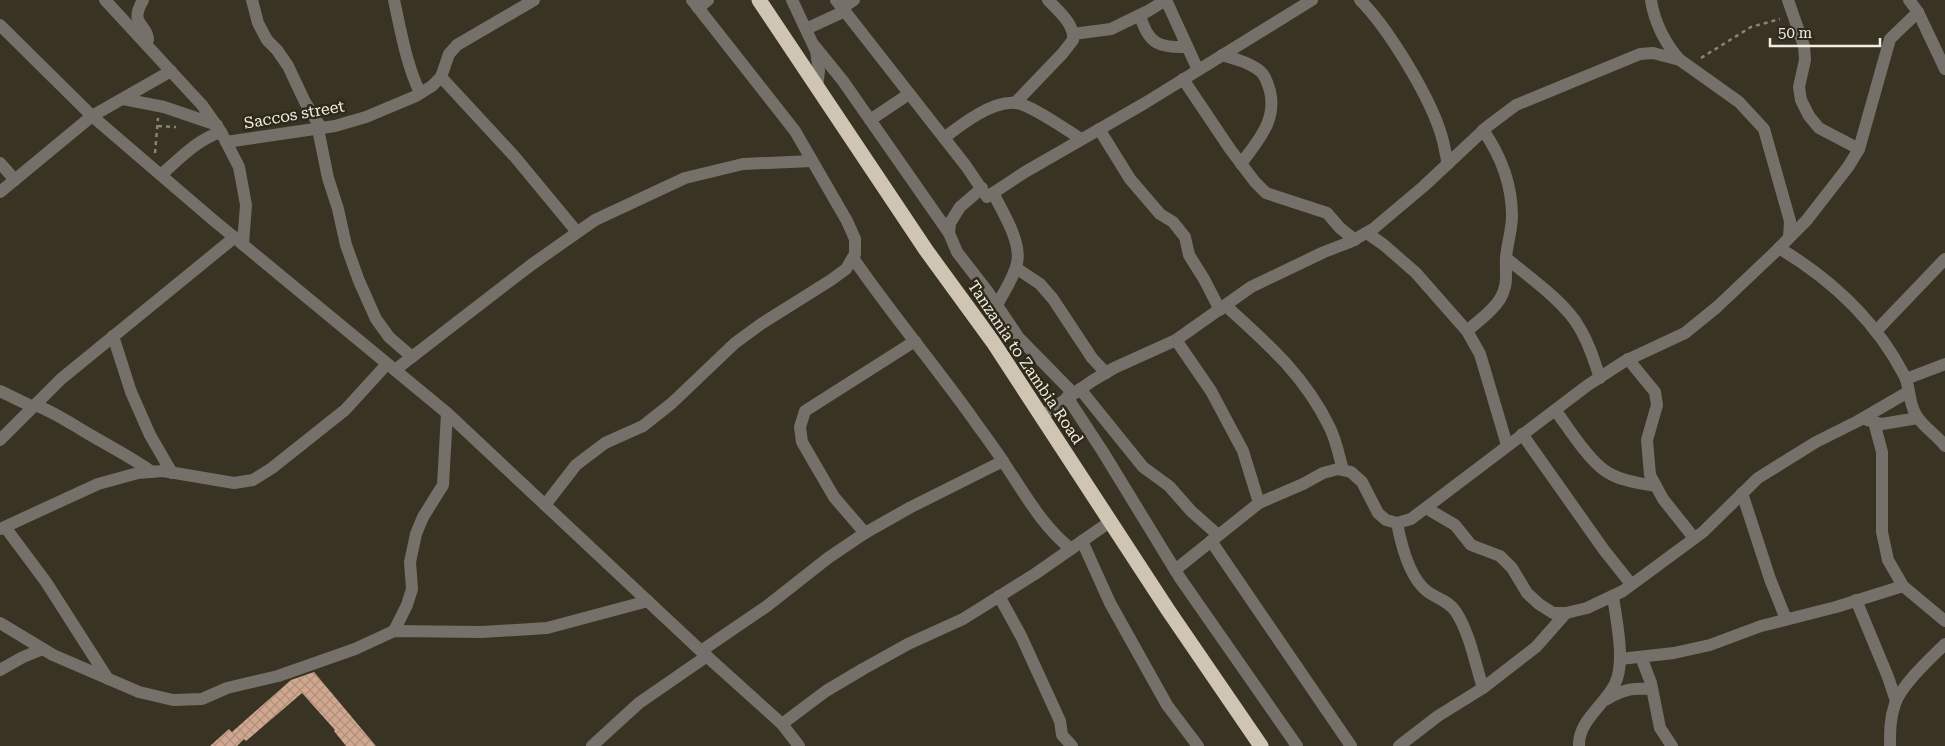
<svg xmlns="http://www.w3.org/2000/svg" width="1945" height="746" font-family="'Roboto Serif',serif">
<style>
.building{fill:url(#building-cross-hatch)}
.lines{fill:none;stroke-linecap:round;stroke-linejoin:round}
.path{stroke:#888477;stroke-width:2.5;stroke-dasharray:4 4;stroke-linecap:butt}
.minor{stroke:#757069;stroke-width:12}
.highway{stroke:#d0c4b2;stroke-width:15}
.labels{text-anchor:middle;stroke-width:5;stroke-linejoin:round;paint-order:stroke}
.street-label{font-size:16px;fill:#f1ede3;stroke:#2e2919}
</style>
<defs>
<pattern id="building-cross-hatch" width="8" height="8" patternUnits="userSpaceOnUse" patternTransform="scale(1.25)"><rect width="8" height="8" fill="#d2a790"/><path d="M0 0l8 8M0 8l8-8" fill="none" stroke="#b08f7d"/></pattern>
</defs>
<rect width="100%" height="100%" fill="#383323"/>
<!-- building -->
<path class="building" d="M314,672L376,746H346L334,731L335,730L302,693L246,741L244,739L237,746H210L229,729L232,732L291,680Z"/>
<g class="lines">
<!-- path -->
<g class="path">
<path d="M1701,58L1751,27L1780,19"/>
<path d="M158,126L176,127"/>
<path d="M155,153L158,118"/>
</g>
<!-- minor -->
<g class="minor">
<path d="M105,0L202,105L221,132L239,167L246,205L243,244"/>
<path d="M143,0C128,26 148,23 148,40"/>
<path d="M252,0L258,23L267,40L277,50L288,66L305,102L321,128"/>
<path d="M394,0C401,32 406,63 420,93"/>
<path d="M792,0L816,51L819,71L817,87"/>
<path d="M836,0L966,166L987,197L1025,172L1145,103L1312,0"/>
<path d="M1166,0L1198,70"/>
<path d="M1360,0C1389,29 1433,101 1443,141C1445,149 1446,156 1448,164"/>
<path d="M1651,0C1654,21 1665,44 1680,60L1739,102L1764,129L1790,221L1789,238"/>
<path d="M1788,0L1804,46L1805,60L1799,87L1801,100L1809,116L1819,128L1859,149"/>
<path d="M1909,0L1918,12L1945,69"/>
<path d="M698,8L708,0"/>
<path d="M842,8L854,0"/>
<path d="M1140,15C1148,44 1159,48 1187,47"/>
<path d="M0,25L92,116L212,219L447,413L701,651L782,724L799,746"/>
<path d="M806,29L845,11"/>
<path d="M1073,34L1111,29L1148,11L1166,0"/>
<path d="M813,44L843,81L949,233"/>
<path d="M1222,55C1234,59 1253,63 1262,73C1266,77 1268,85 1270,91C1277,121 1258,140 1241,164"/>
<path d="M441,77L515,157L577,232"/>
<path d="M1183,79L1230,149L1255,182L1266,193L1327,213L1340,228L1355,240"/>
<path d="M123,99L164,107L217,125"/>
<path d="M1015,103L1062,54L1073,40C1075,24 1058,11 1048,0"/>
<path d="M870,120L909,94"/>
<path d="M318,129L328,178L338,209L346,245L359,281L376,319L389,337L412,357"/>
<path d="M1099,129L1130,179L1160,214L1173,222L1185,237L1189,255L1204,279L1220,310"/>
<path d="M944,138C962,124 993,100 1016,103C1033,106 1065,129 1081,139"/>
<path d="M226,142L335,126L366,117L416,96L432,86L441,77L449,54L457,45L534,0"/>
<path d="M0,163L15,180"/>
<path d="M161,175C179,159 198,139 221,132"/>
<path d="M982,188L960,207L950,223L949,233L957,252L988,292L1019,338L1073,393"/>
<path d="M0,192L92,116L171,71"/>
<path d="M993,193C1002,211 1022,242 1017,263C1014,278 1004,291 997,305"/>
<path d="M1367,233L1384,245L1416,273L1467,331L1480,354L1507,445"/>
<path d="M1779,248C1831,279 1876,321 1904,375C1911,388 1908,402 1916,415C1923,427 1937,435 1945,446"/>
<path d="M853,258C890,312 933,363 971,416C982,432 994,447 1004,463C1025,494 1042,526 1071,549"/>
<path d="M1506,258C1528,276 1566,303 1579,327C1589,343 1594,360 1600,378"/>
<path d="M1016,268L1040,284L1053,299L1092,358L1106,373"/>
<path d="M1226,306C1267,343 1304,375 1329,426C1336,439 1339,456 1343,470"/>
<path d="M1877,330L1945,259"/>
<path d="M1467,331C1478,321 1492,312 1500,299C1509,283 1505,275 1506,258C1507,244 1512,230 1512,216C1512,185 1501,156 1483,130"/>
<path d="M113,336L131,392L150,435L172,473"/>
<path d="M1176,340L1211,391L1243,451L1259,503"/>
<path d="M1628,359L1655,392L1657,405L1647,440L1650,475L1663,499L1694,538"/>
<path d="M395,370L531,265L595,220L685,178L743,164L812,161"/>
<path d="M1906,379L1945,364"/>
<path d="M1080,389L1143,467L1169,486L1191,511L1218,535"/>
<path d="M0,391L33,407"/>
<path d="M1067,397L1103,452L1180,578L1297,746"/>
<path d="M35,405C54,412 70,423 87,433C109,446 131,457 152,472"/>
<path d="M1555,410C1568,427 1587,458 1604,470C1619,481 1639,483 1656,486"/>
<path d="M1042,416L1092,381L1114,368L1176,340L1251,287L1324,252L1350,242L1373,229L1424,186L1488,126L1516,105L1640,54L1653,53L1680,60"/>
<path d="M1867,420L1882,424L1918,418"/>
<path d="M1874,422L1882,452V532L1888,560L1903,586L1945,621"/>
<path d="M1522,434L1604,550L1631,584"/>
<path d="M0,440L61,379L235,237"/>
<path d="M1742,493L1770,579L1786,619"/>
<path d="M545,505L576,465L605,443L643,426L672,403L735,343L761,324L831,280L846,269L855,254V239L847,221L795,131L692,0"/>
<path d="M1426,508L1455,525L1471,545L1500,556L1512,568L1527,593L1539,604L1553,613H1566L1587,608L1623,591L1703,532L1758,478L1816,442L1858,421L1908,392"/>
<path d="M1397,523C1401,544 1410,579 1428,592C1438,599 1449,601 1456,612C1470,634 1475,663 1483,688"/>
<path d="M5,527L46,582L108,679"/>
<path d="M0,529L98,484L138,473L163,471L234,483L253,480L272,468L345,410L387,364"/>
<path d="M865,533L834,497L802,442L800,427L805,411L915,341"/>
<path d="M1082,541L1110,603L1167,705L1198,746"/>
<path d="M1211,541L1351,746"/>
<path d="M1175,570L1259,503L1303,484L1323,473L1338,469L1351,472L1362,482L1378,513L1386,520L1397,523L1411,519L1588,385L1625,361L1685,333L1717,307L1772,255L1806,221L1848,167L1859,149L1890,39L1918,12"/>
<path d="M999,596L1021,636L1060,721L1062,735L1072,746"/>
<path d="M1856,600L1888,677L1896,701"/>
<path d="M0,623L53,655L139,692L173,700L202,699L227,688L278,676L355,649L394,631L482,632L547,628L648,601"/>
<path d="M394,631L407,605L412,589L410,562L416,534L423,517L443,485L447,413"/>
<path d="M701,651L767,606L828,558L865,533L911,507L1003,461"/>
<path d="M1641,657L1651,683L1660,728L1672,746"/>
<path d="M1620,659L1674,653L1710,645L1761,626L1836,607L1903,586"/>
<path d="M0,670L23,657L43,649"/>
<path d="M1607,699C1624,689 1632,688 1652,689"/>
<path d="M782,724L826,691L863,669L908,644L963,619L1035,574L1111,521"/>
<path d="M592,746L639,703L707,656"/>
<path d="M1399,746L1438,716L1483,688L1536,647L1566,613"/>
<path d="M1579,746C1578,721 1604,706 1615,684C1626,661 1616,620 1613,596"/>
<path d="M1890,746C1890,731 1890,718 1895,704C1901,685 1931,658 1945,644"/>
</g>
<!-- highway -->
<path class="highway" d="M759,0L926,250L993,342L1168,610L1261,746"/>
</g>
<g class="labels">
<!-- street labels -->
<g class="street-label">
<text transform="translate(294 114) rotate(-10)" y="6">Saccos street</text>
<text transform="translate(1026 362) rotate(56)" y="6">Tanzania to Zambia Road</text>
</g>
</g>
<!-- scale -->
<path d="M1770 38v8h110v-8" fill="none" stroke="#f1ede3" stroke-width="2.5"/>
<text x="1778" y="38" font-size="15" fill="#f1ede3" stroke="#2e2919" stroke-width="4" paint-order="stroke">50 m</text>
</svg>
